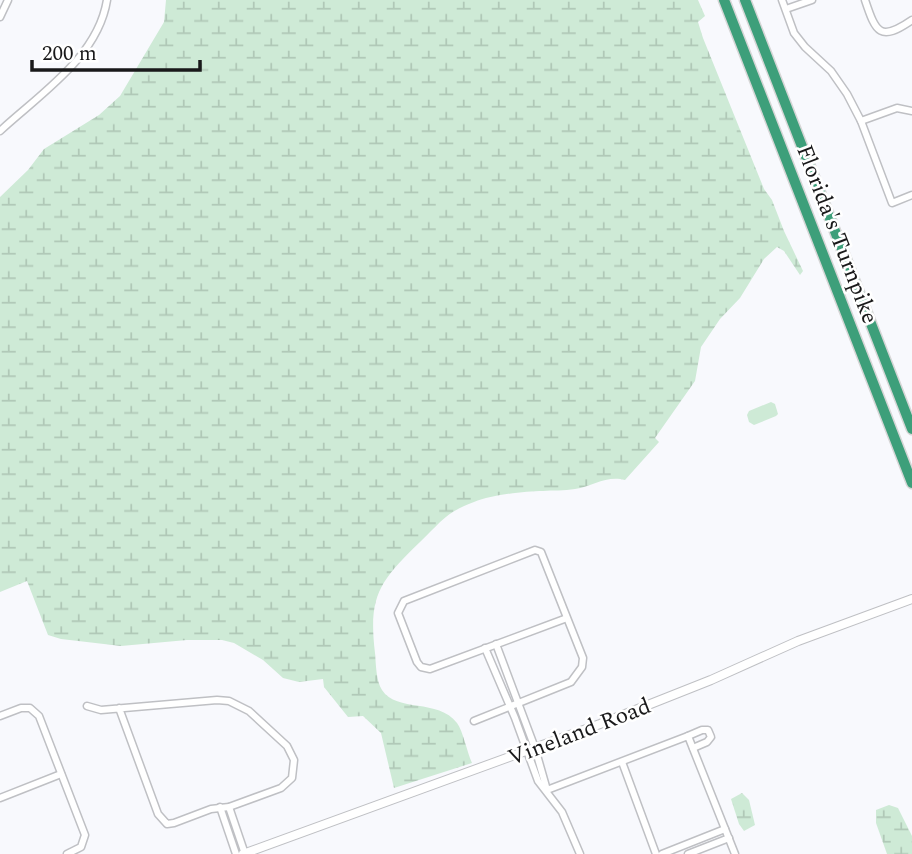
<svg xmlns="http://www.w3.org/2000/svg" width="912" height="854" font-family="Spectral,serif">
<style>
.wetland{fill:url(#wetland-marsh)}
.pitch{fill:#ceead6}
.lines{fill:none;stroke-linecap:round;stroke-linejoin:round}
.minor-casing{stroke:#bfc0c4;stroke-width:9}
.secondary-casing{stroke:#bfc0c4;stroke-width:10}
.motorway-casing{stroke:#d6d6d6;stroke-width:13}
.minor{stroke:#fff;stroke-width:6}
.secondary{stroke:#fff;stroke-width:8}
.motorway{stroke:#3d9f7a;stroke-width:10}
.labels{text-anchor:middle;stroke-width:5;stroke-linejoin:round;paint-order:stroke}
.street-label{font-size:23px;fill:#19191a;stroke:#fff}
</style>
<defs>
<pattern id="wetland-marsh" width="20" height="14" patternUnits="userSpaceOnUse" patternTransform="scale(1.75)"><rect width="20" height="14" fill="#ceead6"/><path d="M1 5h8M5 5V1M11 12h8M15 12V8" fill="none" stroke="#b0c8b7"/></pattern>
</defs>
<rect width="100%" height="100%" fill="#f8f9fd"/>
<!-- wetland -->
<g class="wetland">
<path d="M166,0H698L705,16L698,22L703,38L764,189L772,200L784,231L803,271L800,275L784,251L777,247L764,259L740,298L720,319L701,347L695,381L655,438L659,442L625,480C607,475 593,486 575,489C564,491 553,490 543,491C524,491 492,495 474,502C446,512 441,522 420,542C380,581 368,595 375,653C376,664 376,681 382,690C397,713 438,698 457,723C463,731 467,752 472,763L394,788L381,733L363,716L348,717L324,687L323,679L299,682L283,678L263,660L234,643L222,640H187L121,646L61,639L48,635L27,581L0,592V197L28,170L44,149L99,115L120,96L164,22Z"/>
<path d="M742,793L749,800L755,825L744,831L739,824L731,799Z"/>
<path d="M889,805L898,808L912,836V854H887L876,823V810Z"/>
</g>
<!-- pitch -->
<path class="pitch" d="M771,402L775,404L778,414L776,416L754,425L749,422L747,415L749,411Z"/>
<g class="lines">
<!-- minor casing -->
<g class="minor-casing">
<g id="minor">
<path d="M782,0L794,33L805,47L831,71L847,94L861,121L892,203L912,195"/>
<path d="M865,0C876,33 880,42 912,20"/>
<path d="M786,9L812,0"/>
<path d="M0,17L8,0"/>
<path d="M861,121L897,108L912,111"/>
<path d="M0,131C40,94 98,57 107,0"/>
<path d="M496,644L535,748L547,790"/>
<path d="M485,648L515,718L538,781L562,812L580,854"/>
<path d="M87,706L101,710L217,700L229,701L249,711L287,746L294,760L292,778L281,788L229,807L211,809L174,823L167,824L158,814L119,708"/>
<path d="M0,716L21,708H30L39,716L85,835L81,847L67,854"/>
<path d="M474,721L571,682L582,667L583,658L541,552L535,550L404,601L398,613L417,662L421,667L430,669L567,618"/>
<path d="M688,736L702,730H708L711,737L707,742L693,748"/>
<path d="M622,762L656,854"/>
<path d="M547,790L688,736L735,854"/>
<path d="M0,798L61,774"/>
<path d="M220,807L236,854"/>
<path d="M229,807L245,854"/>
<path d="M662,854L725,829"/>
<path d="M688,854L729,838"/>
</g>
</g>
<!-- secondary casing -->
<g class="secondary-casing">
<path id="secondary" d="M243,854L600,724L711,680L798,641L912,599"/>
</g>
<!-- motorway casing -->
<g class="motorway-casing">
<g id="motorway">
<path d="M724,0L912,483"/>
<path d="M745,0L912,429"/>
</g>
</g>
<!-- minor -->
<use href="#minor" class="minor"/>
<!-- secondary -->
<use href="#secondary" class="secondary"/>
<!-- motorway -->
<use href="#motorway" class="motorway"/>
</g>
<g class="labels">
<!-- street labels -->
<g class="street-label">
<text transform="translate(838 234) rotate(69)" y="8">Florida's Turnpike</text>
<text transform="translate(579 731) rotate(-21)" y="8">Vineland Road</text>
</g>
</g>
<!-- scale -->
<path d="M32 60v10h168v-10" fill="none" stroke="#19191a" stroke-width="3.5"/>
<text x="42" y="60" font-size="21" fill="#19191a" stroke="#ffffff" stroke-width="5" paint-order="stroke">200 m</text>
</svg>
